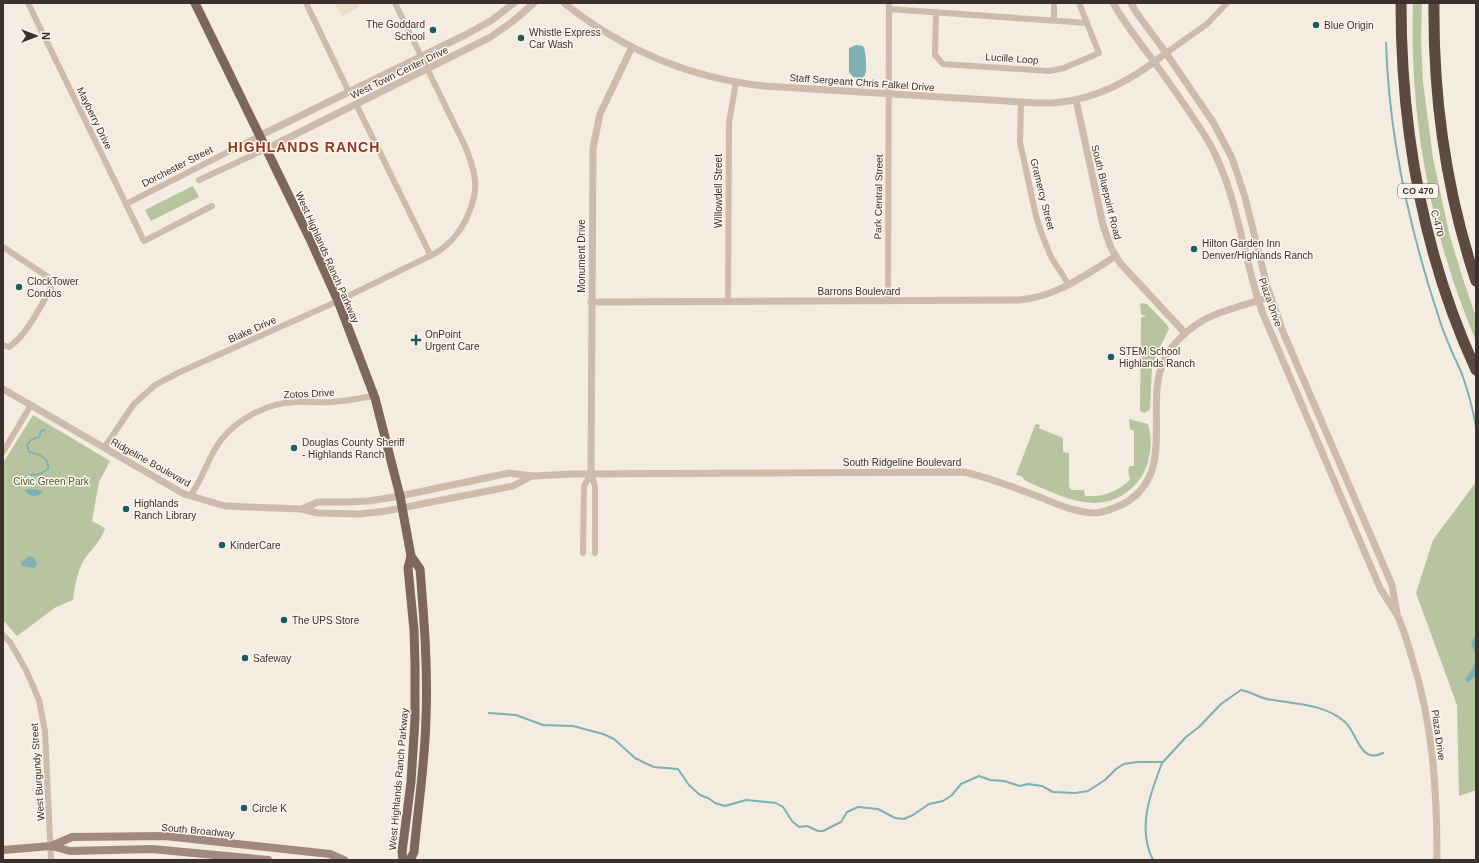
<svg xmlns="http://www.w3.org/2000/svg" width="1479" height="863" font-family="Arial,sans-serif">
<style>
.green{fill:#b8c4a0}
.plaza{fill:#ecdcc8}
.water{fill:#7fb0b2}
.lines{fill:none;stroke-linecap:round;stroke-linejoin:round}
.stream{stroke:#7fb0b2;stroke-width:2}
.minor{stroke:#cdbbac;stroke-width:6}
.tertiary{stroke:#cdbbac;stroke-width:7}
.secondary{stroke:#a18a7d;stroke-width:8}
.primary{stroke:#7d675c;stroke-width:9}
.motorway{stroke:#5c4a42;stroke-width:11}
.poi-dot{fill:#1f5a5e;stroke:#fbf5ee;stroke-width:1.5}
.labels{text-anchor:middle;stroke-width:3;stroke-linejoin:round;paint-order:stroke}
.shield{fill:#fbf5ee;stroke:#756b66;stroke-width:1}
.shield-label{font-size:9px;font-weight:bold;fill:#3b302b}
.poi-label{font-size:10px;fill:#3b302b;stroke:#fbf5ee;text-anchor:start}
.street-label{font-size:10px;fill:#3b302b;stroke:#fbf5ee}
.park-label{font-size:10px;fill:#4a5a2e;stroke:#fbf5ee}
.district-label{font-size:14px;font-weight:bold;letter-spacing:1px;fill:#8c3b22;stroke:#fbf5ee}
</style>
<rect width="100%" height="100%" fill="#f4ebe1"/>
<!-- green -->
<g class="green">
<path d="M1413,3H1422L1421,39L1423,82L1433,158L1449,233L1463,279L1476,317V341C1431,236 1409,117 1413,3Z"/>
<path d="M193,186L199,197L151,221L145,210Z"/>
<path d="M1142,303L1147,304L1167,325L1169,329L1156,355L1152,368L1150,410L1144,413L1140,411L1141,317H1146L1141,314L1140,304Z"/>
<path d="M33,415L110,461L99,482L92,521L105,528C101,541 91,549 84,560C77,572 75,586 73,600L56,607L17,636L3,620V463Z"/>
<path d="M1129,419L1148,424C1148,428 1150,429 1150,433C1151,441 1151,449 1149,457C1147,471 1138,484 1127,492C1094,516 1059,495 1026,481L1021,476L1016,475L1035,425L1037,424L1040,425L1039,428L1041,429L1063,438V452L1069,453V486L1071,490H1084L1085,496C1103,497 1117,492 1130,480C1129,475 1127,471 1130,466H1134V431L1130,429Z"/>
<path d="M1476,482V790L1459,796L1457,705L1416,593L1433,540Z"/>
</g>
<!-- plaza -->
<path class="plaza" d="M335,3H358L359,7L342,16Z"/>
<!-- water -->
<g class="water">
<path d="M856,45L863,46C866,50 867,70 865,75C862,79 857,78 853,77L849,72V48Z"/>
<path d="M31,489L39,490L43,492C36,498 30,497 24,490Z"/>
<path d="M30,556L35,559L37,563L35,568L22,566L21,562Z"/>
<path d="M1476,635V676L1467,683L1465,679C1475,667 1479,658 1471,643Z"/>
</g>
<g class="lines">
<!-- stream -->
<g class="stream">
<path d="M1386,43C1389,138 1409,228 1439,318C1445,338 1454,356 1462,374C1468,391 1473,410 1476,427"/>
<path d="M861,77L863,87"/>
<path d="M26,485C25,472 30,476 39,474C42,473 45,471 48,469C49,457 39,454 29,452L27,445C30,440 33,438 39,437L41,431L45,430"/>
<path d="M489,713L516,715L543,725L573,726L603,734L614,739L635,758L647,764L654,767L678,769L689,785L700,795L708,798L715,803L725,806L746,800L776,803L783,807L792,821L799,827L807,826L818,831H823L841,822L847,812L858,807L878,809L895,818L904,819L913,815L929,804L943,801L952,795L961,784L979,776L990,780L1004,781L1020,786L1028,784L1042,786L1053,792L1075,793L1088,791L1105,780L1116,769L1124,764L1137,762H1163L1186,737L1199,727L1221,704L1241,690C1252,692 1257,697 1267,699C1292,704 1324,703 1345,722C1357,732 1360,765 1383,753"/>
<path d="M1153,860C1137,828 1150,794 1162,763"/>
</g>
<!-- minor -->
<g class="minor">
<path d="M28,3L144,241L212,206"/>
<path d="M306,3L349,92"/>
<path d="M1054,3V20"/>
<path d="M889,9L1087,23"/>
<path d="M936,12L935,55L943,64L1049,71L1064,68L1099,53L1079,3"/>
<path d="M1166,53L1207,24L1227,3"/>
<path d="M1021,102L1020,142L1036,216L1041,232L1051,257L1069,285"/>
<path d="M356,104L431,256"/>
<path d="M199,180L266,149"/>
<path d="M126,204L259,136"/>
<path d="M3,247L48,277L51,288C40,307 27,335 9,347L3,345"/>
<path d="M728,301L729,123L736,82"/>
<path d="M888,301L889,3"/>
<path d="M104,448L134,404L155,385L180,372L338,301L436,253C453,242 463,229 470,210C471,207 472,204 473,201C479,183 472,163 465,146L395,3"/>
<path d="M3,452L31,405"/>
<path d="M591,474L595,486V553"/>
<path d="M190,496C203,479 208,457 221,440C238,418 268,403 295,402C307,401 319,403 332,402C346,401 360,398 374,396"/>
<path d="M583,553L584,486L591,474"/>
<path d="M3,635L10,642L26,670L39,700L45,731L51,860"/>
</g>
<!-- tertiary -->
<g class="tertiary">
<path d="M564,3C622,49 690,78 764,86L1021,102C1035,103 1048,104 1061,102C1101,98 1136,77 1166,53"/>
<path d="M1113,3C1125,24 1140,43 1155,63C1166,78 1177,94 1188,110C1196,122 1205,135 1212,148C1239,200 1243,259 1263,314L1380,588C1386,598 1393,607 1398,617C1404,630 1408,644 1412,658C1433,724 1437,791 1437,860"/>
<path d="M1131,3L1136,12L1166,53L1213,122L1232,158L1245,197L1267,286L1283,332L1392,585L1397,613"/>
<path d="M1076,100L1103,225L1111,248L1120,263L1185,333"/>
<path d="M259,136L467,34L492,20L514,3"/>
<path d="M266,149L489,38L512,22L534,3"/>
<path d="M591,302L1019,300C1056,297 1085,275 1116,256"/>
<path d="M3,389L184,494L225,506L302,509L317,513L360,514L386,511L513,486L532,476"/>
<path d="M591,474L593,148L600,114L632,47"/>
<path d="M302,509L318,502H346L369,501L400,496L509,473L532,476L573,474L964,472C991,478 1016,488 1042,498C1059,505 1075,512 1094,513C1104,513 1117,507 1125,503C1182,470 1137,395 1170,350C1179,337 1197,322 1212,316C1230,308 1251,303 1270,297"/>
</g>
<!-- secondary -->
<g class="secondary">
<path d="M51,846L72,837L165,836L330,854L344,860"/>
<path d="M3,850L51,846L70,851L152,849L268,860"/>
</g>
<!-- primary -->
<g class="primary">
<path d="M195,3L310,239L338,301L375,398L400,496L411,556L408,568L414,630L415,664V719L411,782L402,852L403,860"/>
<path d="M410,860L414,852C418,807 425,763 426,718C428,668 424,619 420,569L411,556"/>
</g>
<!-- motorway -->
<g class="motorway">
<path d="M1401,3C1401,129 1423,255 1476,370"/>
<path d="M1434,3C1433,97 1446,191 1476,281"/>
</g>
</g>
<!-- markers -->
<g class="poi-dot">
<circle cx="1316" cy="25" r="4"/>
<circle cx="433" cy="30" r="4"/>
<circle cx="521" cy="38" r="4"/>
<circle cx="1194" cy="249" r="4"/>
<circle cx="19" cy="287" r="4"/>
<path d="M414 334h4v4h4v4h-4v4h-4v-4h-4v-4h4z"/>
<circle cx="1111" cy="357" r="4"/>
<circle cx="294" cy="448" r="4"/>
<circle cx="126" cy="509" r="4"/>
<circle cx="222" cy="545" r="4"/>
<circle cx="284" cy="620" r="4"/>
<circle cx="245" cy="658" r="4"/>
<circle cx="244" cy="808" r="4"/>
</g>
<g class="labels">
<!-- shield labels -->
<rect class="shield" x="1398" y="184" width="40" height="14" rx="3"/>
<g class="shield-label">
<text x="1418" y="194">CO 470</text>
</g>
<!-- poi labels -->
<g class="poi-label">
<text x="425" y="28" text-anchor="end">The Goddard<tspan x="425" dy="12">School</tspan></text>
<text x="1324" y="29">Blue Origin</text>
<text x="529" y="36">Whistle Express<tspan x="529" dy="12">Car Wash</tspan></text>
<text x="1202" y="247">Hilton Garden Inn<tspan x="1202" dy="12">Denver/Highlands Ranch</tspan></text>
<text x="27" y="285">ClockTower<tspan x="27" dy="12">Condos</tspan></text>
<text x="425" y="338">OnPoint<tspan x="425" dy="12">Urgent Care</tspan></text>
<text x="1119" y="355">STEM School<tspan x="1119" dy="12">Highlands Ranch</tspan></text>
<text x="302" y="446">Douglas County Sheriff<tspan x="302" dy="12">- Highlands Ranch</tspan></text>
<text x="134" y="507">Highlands<tspan x="134" dy="12">Ranch Library</tspan></text>
<text x="230" y="549">KinderCare</text>
<text x="292" y="624">The UPS Store</text>
<text x="253" y="662">Safeway</text>
<text x="252" y="812">Circle K</text>
</g>
<!-- street labels -->
<g class="street-label">
<text transform="translate(1012 58) rotate(4)" y="4">Lucille Loop</text>
<text transform="translate(399 72) rotate(-26)" y="4">West Town Center Drive</text>
<text transform="translate(862 82) rotate(4)" y="4">Staff Sergeant Chris Falkel Drive</text>
<text transform="translate(95 118) rotate(64)" y="4">Mayberry Drive</text>
<text transform="translate(177 166) rotate(-27)" y="4">Dorchester Street</text>
<text transform="translate(718 191) rotate(-90)" y="4">Willowdell Street</text>
<text transform="translate(1107 192) rotate(76)" y="4">South Bluepoint Road</text>
<text transform="translate(1043 194) rotate(76)" y="4">Gramercy Street</text>
<text transform="translate(878 197) rotate(-89)" y="4">Park Central Street</text>
<text transform="translate(1438 223) rotate(76)" y="4">C-470</text>
<text transform="translate(581 256) rotate(-90)" y="4">Monument Drive</text>
<text transform="translate(328 257) rotate(66)" y="4">West Highlands Ranch Parkway</text>
<text x="859" y="295">Barrons Boulevard</text>
<text transform="translate(1271 302) rotate(70)" y="4">Plaza Drive</text>
<text transform="translate(252 329) rotate(-24)" y="4">Blake Drive</text>
<text transform="translate(309 393) rotate(-3)" y="4">Zotos Drive</text>
<text transform="translate(151 462) rotate(29)" y="4">Ridgeline Boulevard</text>
<text x="902" y="466">South Ridgeline Boulevard</text>
<text transform="translate(1439 735) rotate(82)" y="4">Plaza Drive</text>
<text transform="translate(37 772) rotate(-94)" y="4">West Burgundy Street</text>
<text transform="translate(398 779) rotate(-85)" y="4">West Highlands Ranch Parkway</text>
<text transform="translate(198 830) rotate(5)" y="4">South Broadway</text>
</g>
<!-- park labels -->
<g class="park-label">
<text x="51" y="485">Civic Green Park</text>
</g>
<!-- district labels -->
<g class="district-label">
<text x="304" y="152">HIGHLANDS RANCH</text>
</g>
</g>
<!-- border -->
<rect width="1479" height="863" fill="none" stroke="#3b302b" stroke-width="8"/>
<!-- north arrow -->
<g transform="translate(36 36) rotate(90)" stroke="#fbf5ee" stroke-width="3" paint-order="stroke">
<path d="M0-3L7 15L0 10L-7 15Z" fill="#3b302b"/>
<text y="-6" font-size="11" font-weight="bold" text-anchor="middle" fill="#3b302b">N</text>
</g>
</svg>
